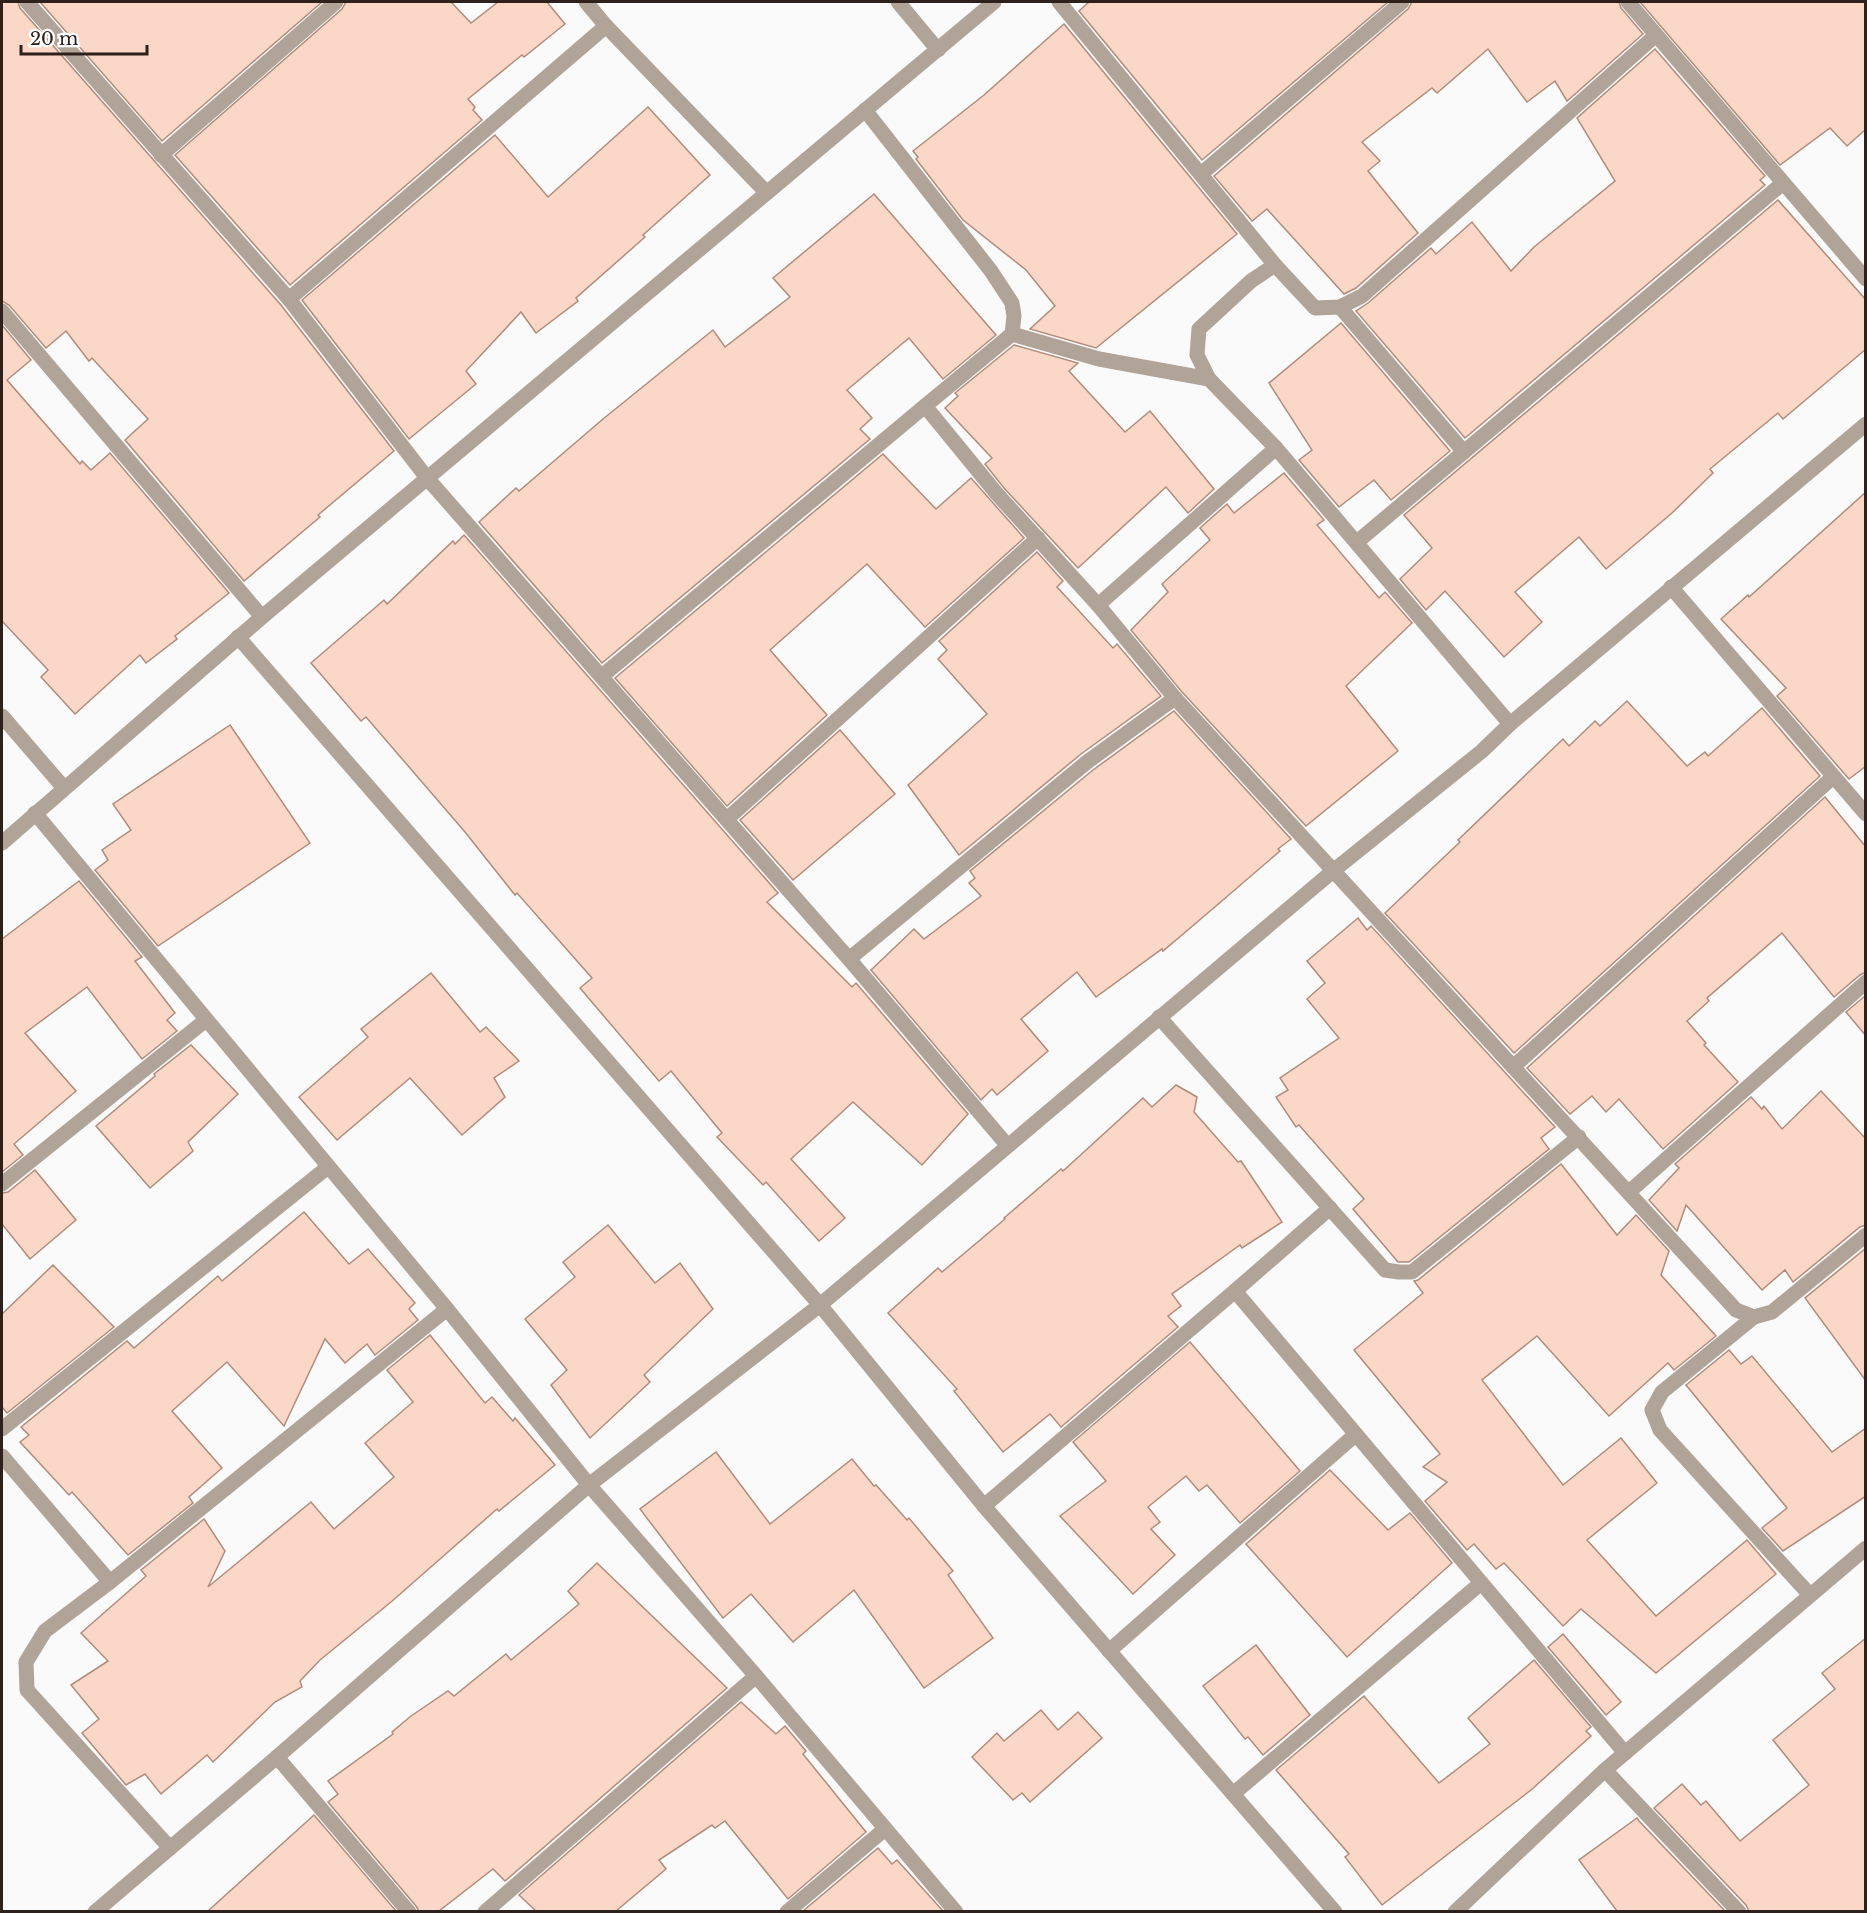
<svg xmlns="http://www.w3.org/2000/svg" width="1867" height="1913" font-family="'Libre Baskerville',serif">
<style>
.building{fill:#fad7c6;stroke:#af8c7c;stroke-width:1.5}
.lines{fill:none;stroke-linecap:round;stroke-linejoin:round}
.minor{stroke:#b0a398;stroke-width:15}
</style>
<rect width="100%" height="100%" fill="#fafafa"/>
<!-- building -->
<g class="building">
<path d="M2,2H18L20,8L281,305L394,451L318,515L320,517L244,581L125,440L148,419L92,358L89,361L66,331L46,348L9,305L2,301Z"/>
<path d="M40,2H322L162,141Z"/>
<path d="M346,2H451L471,23L498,2H547L565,24L524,57L522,55L468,99L475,107L473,110L482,120L290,285L175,155L342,9Z"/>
<path d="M1089,2H1388L1202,160L1079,11Z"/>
<path d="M1412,2H1619L1621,8L1643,34L1567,101L1555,81L1527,102L1488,49L1437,93L1432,88L1362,142L1380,161L1368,171L1418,233L1356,288L1344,294L1267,209L1252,221L1214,176L1408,9Z"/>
<path d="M1640,2H1866V129L1847,146L1830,128L1780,165Z"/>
<path d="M1064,24L1237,234L1096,348L1030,329L1055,306L1026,270L963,220L916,159L918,157L913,151L984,95Z"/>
<path d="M1655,49L1765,176L1760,180L1765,185L1465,438L1356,311L1368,303L1431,248L1436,254L1472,222L1511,271L1534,247L1615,181L1577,118Z"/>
<path d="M648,107L710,175L643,235L645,237L576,298L578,301L536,333L521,312L466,371L476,384L409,439L302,300L495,135L548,197Z"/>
<path d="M874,194L996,335L943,379L909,338L847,390L872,418L860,429L870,439L602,663L479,522L516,488L519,491L603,419L713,330L725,347L790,297L773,278Z"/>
<path d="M1778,200L1866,300V349L1783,419L1778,413L1710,469L1713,473L1672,513L1606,569L1579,537L1515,592L1542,622L1504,657L1445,591L1426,610L1400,579L1432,548L1404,515Z"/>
<path d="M1341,323L1450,451L1391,500L1374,480L1339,507L1299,460L1312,450L1269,383Z"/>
<path d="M2,325L31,360L7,380L80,464L82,461L91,470L110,453L229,593L175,636L177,639L146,663L140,655L75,714L41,677L48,670L2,621Z"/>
<path d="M1014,345L1078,363L1069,371L1125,432L1150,411L1214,489L1188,513L1166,487L1078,568L1004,488L985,464L992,458L945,408L958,396L955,393Z"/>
<path d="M883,454L936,509L971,478L1024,538L925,627L867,564L770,650L827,715L727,806L615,678Z"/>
<path d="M1284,473L1324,520L1317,525L1379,598L1385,592L1412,623L1346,686L1398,751L1306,826L1182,692L1131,630L1168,592L1162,584L1210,540L1200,528L1227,504L1234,513Z"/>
<path d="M1866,492V766L1849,779L1777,696L1786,688L1721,619L1748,595L1749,597Z"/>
<path d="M464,535L778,893L767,902L852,987L856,983L968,1114L922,1165L853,1102L791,1159L845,1218L819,1241L766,1182L763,1185L717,1137L722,1133L671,1071L659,1081L580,988L592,978L517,893L515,895L465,832L366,717L361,721L311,663L384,600L387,604L453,541L455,544Z"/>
<path d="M1037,552L1063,581L1057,587L1113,648L1117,644L1161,696L1081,754L959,855L908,785L987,714L938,659L947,650L939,641Z"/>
<path d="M1627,701L1687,766L1705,752L1708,756L1762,708L1820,776L1514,1053L1385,913L1460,842L1458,840L1563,739L1569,746L1595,721L1600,726Z"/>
<path d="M1174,711L1291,839L1278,849L1280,851L1216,906L1163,951L1162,949L1096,997L1077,972L1021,1019L1048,1051L997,1095L992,1089L981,1100L871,970L914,929L924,939L981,896L969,883L975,878L970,871L1093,770Z"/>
<path d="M230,725L310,843L158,946L95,870L108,860L102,850L131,830L113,804Z"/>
<path d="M840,730L895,794L793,880L740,820Z"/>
<path d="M1825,797L1866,847V972L1860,975L1834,997L1782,933L1707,998L1709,1001L1687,1021L1706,1043L1704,1045L1738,1082L1663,1149L1619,1099L1606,1112L1592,1096L1570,1114L1527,1068Z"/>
<path d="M79,881L142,957L135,961L175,1013L167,1020L177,1031L142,1059L87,987L25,1033L76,1091L14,1144L23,1155L2,1172V939Z"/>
<path d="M1358,918L1367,930L1371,926L1555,1127L1541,1138L1549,1149L1409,1262H1398L1353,1209L1364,1199L1299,1125L1296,1127L1276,1097L1288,1090L1280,1078L1339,1038L1307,999L1325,983L1307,961Z"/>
<path d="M431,973L480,1032L486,1027L519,1061L494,1078L505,1097L462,1135L410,1078L337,1140L299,1097L368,1037L361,1029Z"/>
<path d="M1866,995V1036L1846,1012Z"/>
<path d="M191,1045L238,1094L188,1142L193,1151L150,1188L96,1126L155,1076L154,1074Z"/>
<path d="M1176,1085L1197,1097L1194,1112L1238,1162L1241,1161L1282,1222L1242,1248L1240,1245L1172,1294L1181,1306L1168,1316L1178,1327L1061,1427L1050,1414L1003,1452L954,1391L957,1389L888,1313L938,1268L942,1272L1005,1219L1004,1218L1061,1169L1063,1171L1143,1098L1152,1107Z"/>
<path d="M1821,1091L1866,1139V1225L1860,1227L1793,1282L1785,1270L1762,1290L1686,1205L1677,1231L1649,1200L1679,1168L1675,1164L1751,1097L1762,1109L1764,1106L1782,1129Z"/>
<path d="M1561,1164L1617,1235L1636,1215L1669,1251L1661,1275L1716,1336L1674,1370L1668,1363L1609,1416L1537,1336L1482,1380L1563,1485L1621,1438L1657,1483L1587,1540L1656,1616L1747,1540L1776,1574L1656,1673L1581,1609L1563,1626L1504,1563L1496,1569L1474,1544L1467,1550L1425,1501L1447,1482L1423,1467L1440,1454L1354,1350L1423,1293L1414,1281L1418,1280Z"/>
<path d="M35,1170L76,1220L30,1259L2,1224V1193L8,1192Z"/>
<path d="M304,1212L349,1264L368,1249L415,1303L409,1309L418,1320L375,1355L367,1344L345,1363L325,1339L284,1426L227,1362L172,1411L222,1468L189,1497L193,1503L128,1555L72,1492L69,1495L20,1442L29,1435L21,1427L127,1341L134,1348L218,1276L222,1281Z"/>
<path d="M608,1225L655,1283L680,1263L713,1309L644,1375L650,1382L590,1438L551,1385L567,1370L525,1319L575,1277L563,1262Z"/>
<path d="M1866,1248V1381L1805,1298Z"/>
<path d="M53,1265L114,1327L7,1413L2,1407V1314Z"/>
<path d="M430,1335L485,1403L492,1397L513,1421L515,1418L555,1465L499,1511L497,1509L391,1602L320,1660L300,1681L302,1687L275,1702L213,1762L207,1755L161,1794L145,1774L126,1785L82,1733L99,1719L71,1685L108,1661L81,1633L146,1576L141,1570L204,1519L225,1551L208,1587L311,1502L334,1529L394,1477L365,1443L413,1402L387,1370Z"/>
<path d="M1190,1342L1300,1471L1240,1523L1207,1485L1199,1491L1186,1476L1148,1507L1160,1522L1151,1529L1175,1555L1133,1594L1060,1516L1106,1481L1073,1442Z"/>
<path d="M1729,1350L1741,1364L1752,1356L1832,1452L1866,1428V1496L1783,1551L1762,1528L1787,1508L1686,1385Z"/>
<path d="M716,1452L770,1524L852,1459L874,1486L876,1485L907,1520L909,1518L953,1571L948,1575L993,1638L924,1688L854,1590L793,1642L751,1594L723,1618L640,1509Z"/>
<path d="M1330,1470L1388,1530L1410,1513L1452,1563L1347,1657L1246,1544Z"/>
<path d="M597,1563L727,1688L505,1881L493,1869L439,1911H419L416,1906L328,1802L338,1794L328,1781L393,1734L392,1732L411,1716L448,1691L454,1696L506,1654L511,1660L579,1604L568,1591Z"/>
<path d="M1563,1634L1621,1702L1606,1715L1548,1647Z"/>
<path d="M1866,1638V1911H1749L1746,1905L1654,1808L1682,1784L1701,1805L1706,1801L1740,1841L1809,1785L1773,1740L1835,1689L1822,1673Z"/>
<path d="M1256,1645L1310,1715L1263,1755L1248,1737L1245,1739L1203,1686Z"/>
<path d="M1534,1660L1591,1727L1586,1731L1591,1736L1531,1790L1382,1905L1345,1857L1349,1854L1276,1770L1364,1696L1439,1783L1490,1744L1468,1718Z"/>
<path d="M741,1702L776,1734L785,1726L806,1751L803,1754L866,1832L788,1899L725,1821L715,1828L712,1825L659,1860L666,1869L616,1911H536L519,1895Z"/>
<path d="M1041,1710L1058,1730L1078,1712L1102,1738L1030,1802L1022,1793L1013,1800L972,1757L997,1733L1004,1741Z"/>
<path d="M314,1815L396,1911H208Z"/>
<path d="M1637,1818L1639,1821L1725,1911H1617L1579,1860Z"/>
<path d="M878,1848L892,1864L897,1860L943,1911H803Z"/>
</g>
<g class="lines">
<!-- minor -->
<g class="minor">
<path d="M27,2L289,299L427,478L849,959L1007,1145"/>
<path d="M586,2L606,26L766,192"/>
<path d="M898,2L938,50"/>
<path d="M1059,2L1275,265L1251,281L1199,329L1197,355L1209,379L1276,448L1510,724"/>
<path d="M1628,2L1866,279"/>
<path d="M865,110L991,271L1012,303L1014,316L1012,334L925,406L997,494L1098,605L1175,698L1736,1310L1754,1317L1772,1312L1866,1235"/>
<path d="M161,155L336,2"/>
<path d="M1201,174L1402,2"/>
<path d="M1275,265L1315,308L1340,307L1362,296L1656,35"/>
<path d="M289,299L606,26"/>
<path d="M1340,307L1464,452"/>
<path d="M2,311L262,617"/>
<path d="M1012,334L1099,359L1209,379"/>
<path d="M1357,542L1783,183"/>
<path d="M1671,587L1866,814"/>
<path d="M1098,605L1276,448"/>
<path d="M238,637L820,1305L984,1506L1335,1912"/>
<path d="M602,676L925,406"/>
<path d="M2,716L64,788"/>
<path d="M35,813L447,1309L589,1485L756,1676L956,1912"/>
<path d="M727,819L1038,538"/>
<path d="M2,843L262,617L994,2"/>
<path d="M849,959L1087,762L1175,698"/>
<path d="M1159,1017L1385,1270L1399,1272H1412L1579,1137"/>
<path d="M1513,1067L1833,777"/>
<path d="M2,1184L206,1020"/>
<path d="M1629,1192L1866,982"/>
<path d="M1235,1291L1330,1208"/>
<path d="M1754,1317L1662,1392L1652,1410L1660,1430L1810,1595"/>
<path d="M2,1429L328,1167"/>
<path d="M2,1456L110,1582"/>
<path d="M984,1506L1235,1291L1625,1753"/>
<path d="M1109,1651L1355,1435"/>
<path d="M277,1757L409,1912"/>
<path d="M1605,1770L1739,1912"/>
<path d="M1233,1794L1481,1583"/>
<path d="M170,1848L27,1690L26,1662L45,1631L110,1582L447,1309"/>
<path d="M95,1912L277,1757L589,1485L820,1305L1333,871L1482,751L1510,724L1866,424"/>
<path d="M485,1912L756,1676"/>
<path d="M787,1912L885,1829"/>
<path d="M1455,1912L1605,1770L1866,1548"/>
</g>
</g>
<!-- border -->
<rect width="1867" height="1913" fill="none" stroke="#2e201a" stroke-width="6"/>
<!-- scale -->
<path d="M21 45v9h126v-9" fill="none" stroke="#2e201a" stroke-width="3"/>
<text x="30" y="45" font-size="18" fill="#2e201a" stroke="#ffffff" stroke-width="4.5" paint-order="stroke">20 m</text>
</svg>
